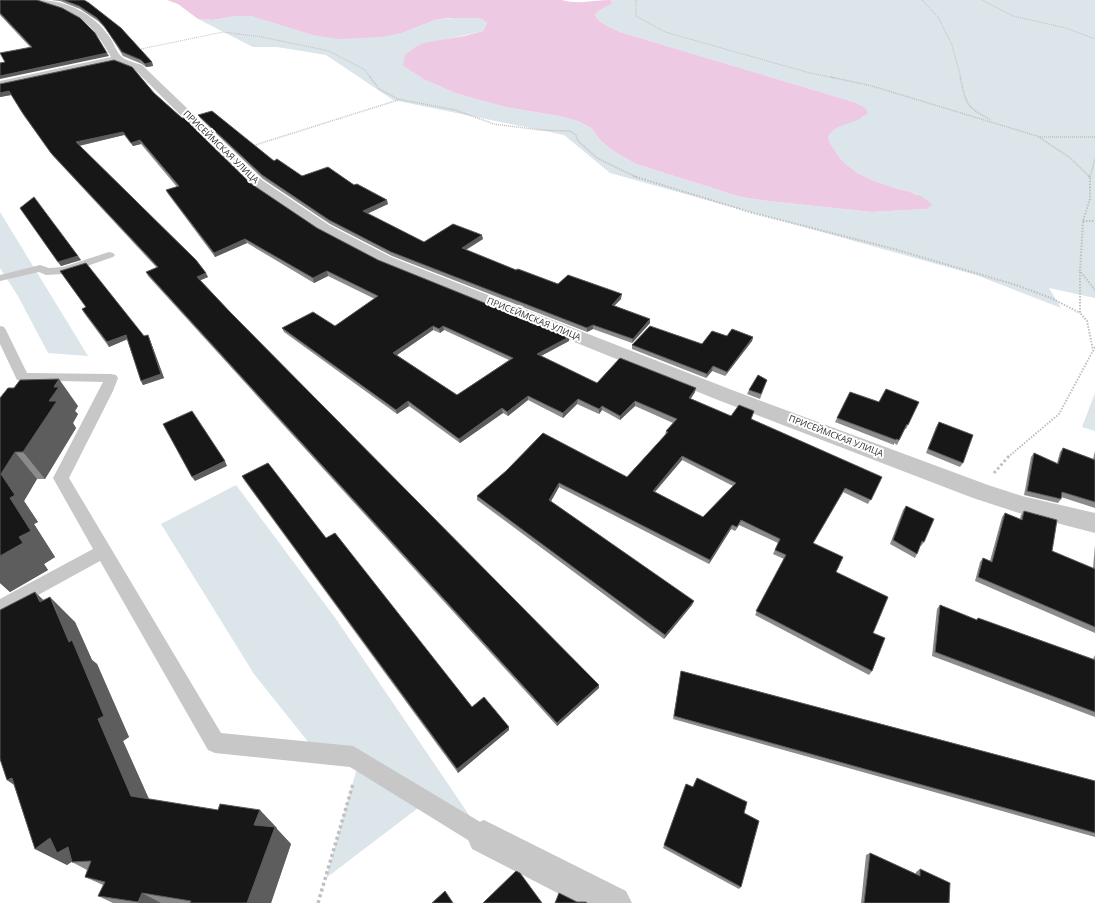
<svg xmlns="http://www.w3.org/2000/svg" width="1095" height="903" font-family="'Open Sans',sans-serif">
<style>
.green{fill:#dbe5ea}
.water{fill:#eec9e3}
.lines{fill:none;stroke-linecap:round;stroke-linejoin:round}
.path-far4{stroke:#c0c0c0;stroke-width:1;stroke-dasharray:1 1;stroke-linecap:butt}
.path-far3{stroke:#c0c0c0;stroke-width:1.5;stroke-dasharray:1 1;stroke-linecap:butt}
.path-far2{stroke:#c0c0c0;stroke-width:2;stroke-dasharray:1.5 1.5;stroke-linecap:butt}
.path-far1{stroke:#c0c0c0;stroke-width:3;stroke-dasharray:2.5 2.5;stroke-linecap:butt}
.path{stroke:#c0c0c0;stroke-width:3.5;stroke-dasharray:3 3;stroke-linecap:butt}
.service{fill:#c7c7c7;fill-rule:evenodd}
.minor{fill:#c7c7c7;fill-rule:evenodd}
.wall{fill:#8b8b8b;fill-rule:evenodd}
.shaded-wall{fill:#5d5d5d}
.building{fill:#171717;stroke:#5d5d5d;fill-rule:evenodd}
.labels{text-anchor:middle;stroke-width:4;stroke-linejoin:round;paint-order:stroke}
.far-street-label{font-size:9px;fill:#303030;stroke:#fff}
</style>
<rect width="100%" height="100%" fill="#fff"/>
<!-- green -->
<g class="green">
<path d="M611,0H1095V298L1049,288L1061,308L976,275L610,173L564,135L393,100L326,55L277,47H253L198,19L213,20L235,16H251L312,35L402,33L435,20L462,17L482,19L487,23L483,31L417,46L403,66L425,80L458,94L505,107L559,116L578,121L591,128L601,141L613,151L636,164L741,197L768,201L872,212L927,209L917,194C879,183 846,178 828,138C834,125 852,122 864,117V108L854,102L620,32C611,27 599,24 595,15L598,11L612,4Z"/>
<path d="M0,212L88,356L48,353L18,296L0,268Z"/>
<path d="M1095,393V431L1082,427Z"/>
<path d="M236,485L336,619L484,837L426,802L326,878L359,761L317,753L254,674L161,524Z"/>
</g>
<!-- water -->
<path class="water" d="M167,0H562C579,5 595,0 611,0L612,4L598,11L595,15C599,24 611,27 620,32L854,102L865,108L868,113C857,125 835,122 828,138C843,171 866,179 899,189C911,192 923,195 932,205L927,209L872,212L768,201L741,197L636,164L613,151L601,141L591,128L578,121L559,116L505,107L458,94L425,80L403,66L405,55L417,46L424,43L464,36L483,31L487,23L482,19L473,18H449L435,20L402,33L381,37L340,39L312,35L251,16H235L213,20L198,19L178,4Z"/>
<g class="lines">
<!-- path-far4 -->
<g class="path-far4">
<path d="M636,0V16L665,32L810,73L835,78"/>
<path d="M922,0L938,17L952,45L961,78"/>
<path d="M982,0L1013,16L1066,28L1095,39"/>
<path d="M141,49L223,32L262,37L329,51L365,70L371,78"/>
</g>
<!-- path-far3 -->
<g class="path-far3">
<path d="M370,77L379,89L398,99L455,110L494,124L540,130L570,131L576,135L578,141L597,158L636,177"/>
<path d="M831,77L872,86L1037,136L1069,157L1090,177"/>
<path d="M960,77C967,105 965,106 991,120"/>
<path d="M1038,137H1095"/>
<path d="M252,146L398,100"/>
<path d="M1090,177L1095,159"/>
</g>
<!-- path-far2 -->
<g class="path-far2">
<path d="M633,176L753,213L894,249L1016,285L1051,298L1080,313"/>
<path d="M1088,176L1090,177V199L1083,221L1080,271L1095,290"/>
<path d="M1083,221H1095"/>
<path d="M1080,272V313L1087,321L1093,350"/>
<path d="M1008,457L1059,414L1095,347"/>
</g>
<!-- path-far1 -->
<path class="path-far1" d="M994,473L1009,456"/>
<!-- path -->
<path class="path" d="M318,903L353,784"/>
<!-- service -->
<g class="service">
<path d="M109,252L113,253L115,255L113,257L64,274L46,275L39,272L0,281V275L40,265L49,268L63,267Z"/>
<path d="M0,326L4,327L6,330L27,373L111,374L116,375L118,378L113,391L69,478L221,733L353,746L492,829L495,837L492,845L484,848L476,845L350,767L215,753L208,750L100,561L0,616V599L93,549L53,478L103,382L17,380L0,344Z"/>
</g>
<!-- minor -->
<g class="minor">
<path d="M38,0C67,0 95,14 111,39C114,44 117,53 122,57C127,61 136,63 142,65L262,180L329,225L391,257L732,390L988,485L1022,496L1095,513V533L1022,514L973,498L718,400L379,263L319,231L252,186L134,69L116,62L0,87V81L111,57C92,22 77,12 39,2Z"/>
<path d="M484,820L626,891L632,903H577L472,849L467,837L472,825Z"/>
</g>
</g>
<!-- wall -->
<g class="wall">
<path d="M0,0L109,56L5,62L31,48L0,15Z"/>
<path d="M51,0H84L152,62L153,66L146,67L142,64L123,56L106,29L98,21L80,9L60,1Z"/>
<path d="M0,84L154,93L250,183L317,228L378,260L569,341L541,356L597,383L695,392L690,399L731,416L754,411L751,419L882,477L868,504L843,492L813,543L836,572L873,633L872,671L869,675L755,615L784,559L773,554L778,543L739,525L735,531L731,529L709,564L559,487L550,502L692,605L664,639L477,500V496L506,471L627,477L665,435L666,431L673,423L635,406L620,420L602,410L599,414L577,404L563,418L528,400L508,416L503,413L460,443L409,406L397,414L284,332L282,328L335,326L375,299L328,276L314,283L247,243L215,257L168,194L166,190L177,187L141,144L133,146L124,135L79,146L208,277L200,280L231,313L599,688L557,726L148,276L146,272L157,268L53,156L24,116L11,95L0,97ZM433,330L440,333L444,330L509,360L457,395L397,355ZM682,460L733,486L703,517L655,492Z"/>
<path d="M198,115L274,161L302,176L354,185L388,204L367,214L424,242L483,239L466,250L516,270L558,284L621,299L614,306L650,323L632,343L593,329L587,332L392,256L330,224L263,179L200,118Z"/>
<path d="M20,208L78,256L81,260L61,266Z"/>
<path d="M60,271L144,336L150,340L164,378L143,385L141,381L127,339L109,347L84,313L82,309L86,307Z"/>
<path d="M727,336L753,337L752,341L725,376L712,371L706,378L632,349V345L702,344Z"/>
<path d="M767,380L760,399L747,394L749,390Z"/>
<path d="M850,392L908,425L906,429H905L897,445L894,443V445L835,422Z"/>
<path d="M0,398L78,406L75,411L78,414L73,423L76,428L45,479H37L24,501L38,522L34,524L55,557L44,564L48,570L10,592L0,583Z"/>
<path d="M939,422L963,463L960,467L926,453L936,427Z"/>
<path d="M1063,448L1093,459L1095,451V508L1061,497V499L1058,503L1024,495L1031,457L1034,453L1057,463L1060,452Z"/>
<path d="M242,476L326,538L472,707L509,730L458,773L244,480Z"/>
<path d="M906,506L924,542L921,546H920L917,554L915,558L890,544L903,510Z"/>
<path d="M1024,511L1052,551L1093,568L1095,545V633L975,581L980,562L983,558L990,561L1002,517L1005,513L1020,519L1021,515Z"/>
<path d="M44,600L75,622L92,660L97,664L129,737L123,741L149,799L277,828V829L291,844L271,903H113L98,896L103,885L85,877L87,870L72,862H71L67,865L35,849L14,785L7,780Z"/>
<path d="M940,605L976,620L978,618L1093,659L1095,655V717L932,656L937,609Z"/>
<path d="M681,671L1095,781V837L673,719Z"/>
<path d="M686,784L744,813L741,887L739,889L663,848Z"/>
<path d="M870,853L916,874V872L920,869L949,903H861L866,855Z"/>
</g>
<!-- shaded-wall -->
<g class="shaded-wall">
<path d="M107,53L109,56L0,79V76Z"/>
<path d="M152,62L153,66L146,67L145,64Z"/>
<path d="M9,91L11,95L0,97V93Z"/>
<path d="M123,132L124,135L78,146L76,142Z"/>
<path d="M140,140L141,144L133,146L131,143Z"/>
<path d="M387,200L388,204L364,215L363,211Z"/>
<path d="M482,235L483,239L462,252V248Z"/>
<path d="M245,239L247,243L215,257L214,253Z"/>
<path d="M78,256L81,260L61,266L58,262Z"/>
<path d="M327,271L328,276L314,283L313,278Z"/>
<path d="M206,273L208,277L199,281L197,277Z"/>
<path d="M622,294L621,299L611,309L612,305Z"/>
<path d="M650,319V323L632,343L633,339Z"/>
<path d="M593,325V329L587,332V328Z"/>
<path d="M433,326V330L394,357L393,353Z"/>
<path d="M443,326L444,330L440,333L439,329Z"/>
<path d="M126,335L128,339L109,347L107,342Z"/>
<path d="M148,335L150,340L164,378L143,385L141,381Z"/>
<path d="M569,337V341L537,358V354Z"/>
<path d="M753,337L752,341L725,376L727,372Z"/>
<path d="M713,366L712,371L706,378L707,374Z"/>
<path d="M59,379L78,406L75,411L78,414L73,423L76,428L45,479L23,452L49,401L54,387Z"/>
<path d="M696,388L695,392L688,403L689,398Z"/>
<path d="M528,396V400L508,416L507,412Z"/>
<path d="M578,399L577,404L563,418V413Z"/>
<path d="M408,401L409,406L397,414L396,410Z"/>
<path d="M635,401V406L620,420V416Z"/>
<path d="M602,406V410L599,414V409Z"/>
<path d="M502,408L503,413L460,443L459,439Z"/>
<path d="M15,452L37,479L24,501L38,522L34,524L55,557L44,564L48,570L10,592L0,583V556L19,537L10,498L1,474Z"/>
<path d="M682,456V460L652,495L653,491Z"/>
<path d="M225,461L227,466L195,481L192,477Z"/>
<path d="M559,483V487L549,505V500Z"/>
<path d="M845,488L843,492L811,547L813,543Z"/>
<path d="M741,520L739,525L735,531L737,527Z"/>
<path d="M732,525L731,529L709,564L710,560Z"/>
<path d="M35,592L58,614L50,597L75,622L92,660L97,664L129,737L123,741L156,815L131,796L98,719L69,642L40,602Z"/>
<path d="M694,601L692,605L664,639L665,635Z"/>
<path d="M599,685V688L557,726V723Z"/>
<path d="M509,727V730L458,773L457,769Z"/>
<path d="M12,778L39,800L7,780Z"/>
<path d="M260,810L277,828V829L291,844L271,903H247L254,825Z"/>
<path d="M50,838L68,847L91,861H73L67,865L35,849Z"/>
<path d="M142,893L161,903H139L138,902Z"/>
</g>
<!-- building -->
<g class="building">
<path d="M0,0H37L62,8L80,18L95,33L107,53L0,76V63L5,62L0,53L32,47L0,13Z"/>
<path d="M63,0H84L89,3L121,28L152,62L145,64L141,60L122,52L104,26L97,18L79,6Z"/>
<path d="M114,60L132,67L154,93L182,118H184L250,183L317,228L378,260L569,337L537,354L597,383L620,358L696,388L689,398L731,416L739,405L754,411L751,419L882,477L871,500L845,488L813,543L843,557L836,572L888,597L873,633L885,638L872,671L756,611L786,555L775,550L780,539L741,520L737,527L732,525L710,560L559,483L549,500L694,601L665,635L477,496L506,471L543,433L627,477L668,432L666,431L677,419L635,401L620,416L602,406L599,409L578,399L563,413L528,396L507,412L502,408L459,439L408,401L396,410L282,328L313,312L335,326L378,296L327,271L313,278L245,239L214,253L166,190L179,186L140,140L131,143L123,132L76,142L196,260L206,273L197,277L231,313L599,685L557,723L146,272L158,267L51,153L22,112L9,91L0,93V84ZM433,326L439,329L443,326L513,358L457,395L393,353ZM682,456L736,483L703,517L653,491Z"/>
<path d="M212,111L274,161L277,159L302,176L328,167L354,185L357,184L387,200L363,211L424,242L453,224L482,235L462,248L516,270L518,269L558,284L568,275L622,294L612,305L650,319L633,339L593,325L587,328L391,252L329,220L262,175L198,115Z"/>
<path d="M34,197L78,256L58,262L20,208Z"/>
<path d="M86,263L144,336L148,335L161,374L141,381L126,335L107,342L82,309L86,307L60,271Z"/>
<path d="M650,326L702,344L712,331L727,336L732,329L753,337L727,372L713,366L707,374L632,345Z"/>
<path d="M758,375L767,380L761,394L749,390Z"/>
<path d="M59,379L54,387H59L49,401H57L23,452H15L1,474L15,495L10,498L31,531L19,537L23,543L0,556V398L8,388H14L20,380Z"/>
<path d="M886,389L919,402L908,425L907,424L899,440L896,439V440L837,418L850,392L879,402Z"/>
<path d="M192,411L225,461L192,477L163,424Z"/>
<path d="M939,422L973,435L963,463L928,449Z"/>
<path d="M1063,448L1095,460V459V502L1062,492L1061,499L1027,491L1034,453L1058,464Z"/>
<path d="M268,463L326,538L335,533L472,707L484,697L509,727L457,769L242,476Z"/>
<path d="M906,506L934,519L924,542L922,541L917,554L893,540Z"/>
<path d="M1024,511L1057,520L1052,551L1095,569V627L978,577L983,558L992,562L1005,513L1022,520Z"/>
<path d="M35,592L40,602L50,597L69,642L72,640L104,716L98,719L131,796L218,810L220,804L260,810L254,825L275,827L247,903H190L191,901L142,893L138,902L98,896L105,882L85,877L91,861L72,862L68,847L57,853L50,838L35,849L12,778L7,780L0,759V610Z"/>
<path d="M940,605L977,620L978,618L1095,660V712L935,652Z"/>
<path d="M681,671L1095,781V833L674,716Z"/>
<path d="M697,778L747,802L744,813L759,821L741,887L664,845L686,784L693,787Z"/>
<path d="M870,853L920,876V869L950,883L949,903H864Z"/>
<path d="M516,871L520,873L542,903H483Z"/>
<path d="M445,891L453,903H432Z"/>
<path d="M559,893L577,902H586L587,903H555Z"/>
</g>
<g class="labels">
<!-- far-street labels -->
<g class="far-street-label">
<text transform="translate(221 147) rotate(44)" y="3">ПРИСЕЙМСКАЯ УЛИЦА</text>
<text transform="translate(534 319) rotate(22)" y="3">ПРИСЕЙМСКАЯ УЛИЦА</text>
<text transform="translate(836 436) rotate(21)" y="3">ПРИСЕЙМСКАЯ УЛИЦА</text>
</g>
</g>
</svg>
